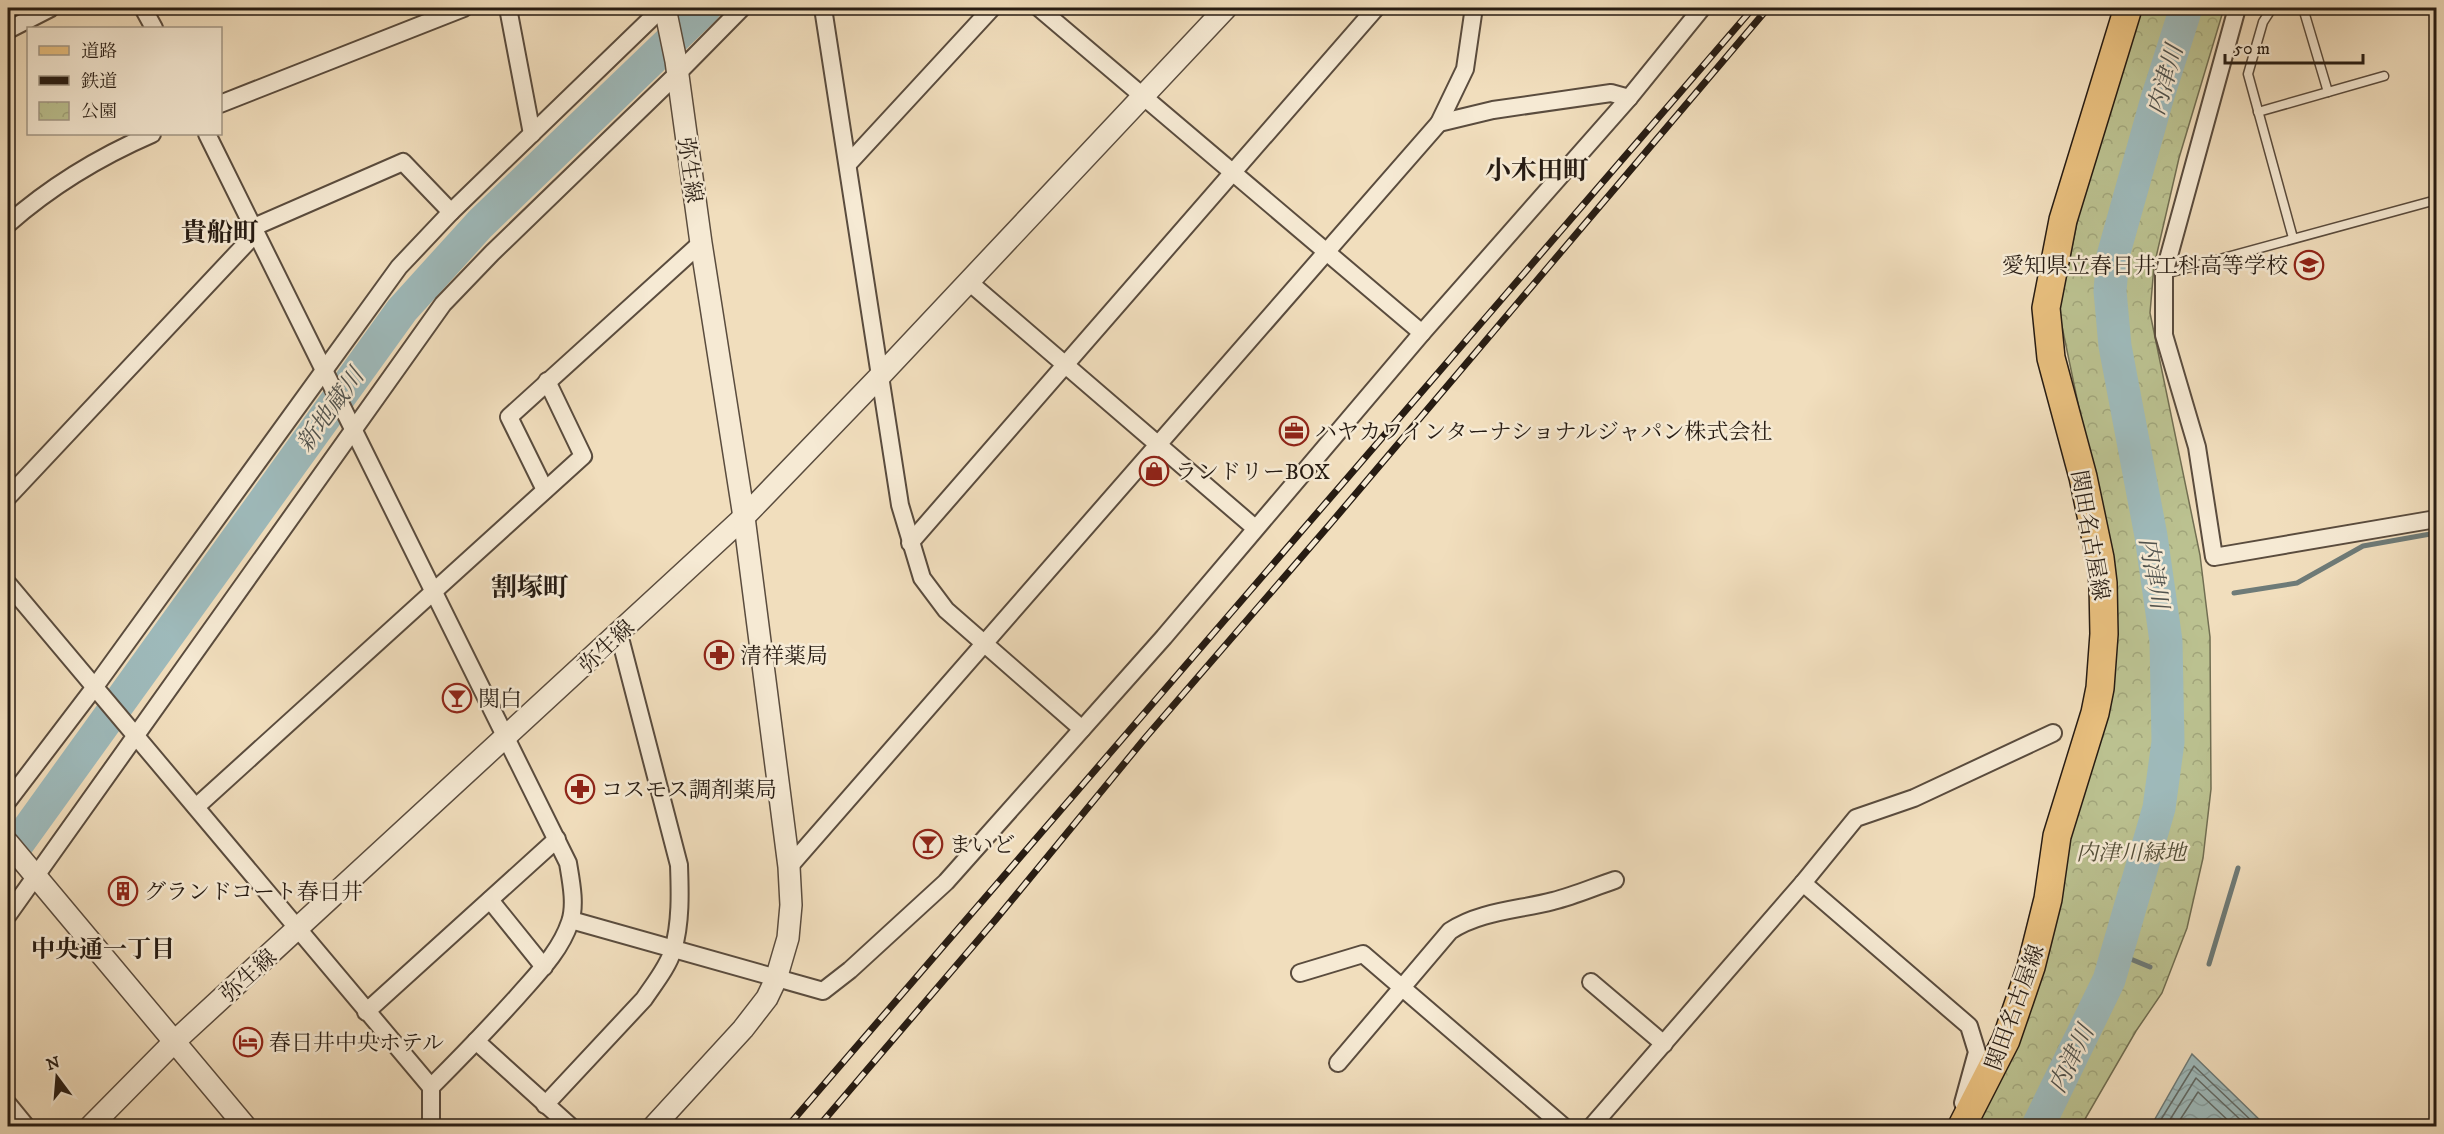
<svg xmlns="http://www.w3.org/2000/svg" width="2444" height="1134" font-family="'IM FELL DW Pica','Noto Serif JP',serif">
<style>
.park{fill:url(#park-crowns);stroke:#716e52;stroke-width:1.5}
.water{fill:url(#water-waves);stroke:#6e7b78;stroke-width:1.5}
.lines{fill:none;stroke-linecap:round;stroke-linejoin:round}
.shore{stroke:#626b67;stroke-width:1.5}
.stream{stroke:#6e7b78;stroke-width:5}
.river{stroke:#9ebabb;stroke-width:33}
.service-casing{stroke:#5a4c3e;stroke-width:11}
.minor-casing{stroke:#5a4c3e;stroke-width:20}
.tertiary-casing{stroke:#5a4c3e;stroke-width:24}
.primary-casing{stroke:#271c13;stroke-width:30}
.service{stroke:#f6ead4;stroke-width:8}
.minor{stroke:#f6ead4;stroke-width:16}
.tertiary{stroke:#f6ead4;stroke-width:21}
.primary{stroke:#e8bf7e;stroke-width:27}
.rail-casing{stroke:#271c13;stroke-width:7}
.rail{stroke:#f6ead4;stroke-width:4.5;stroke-dasharray:14;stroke-linecap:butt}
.labels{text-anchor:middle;stroke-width:5;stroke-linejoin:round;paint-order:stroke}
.street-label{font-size:22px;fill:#271c13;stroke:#f6ead4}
.poi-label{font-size:22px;fill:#271c13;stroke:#f6ead4;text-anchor:start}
.park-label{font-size:22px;font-style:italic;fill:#534e38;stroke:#f6ead4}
.water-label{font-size:24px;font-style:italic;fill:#51534e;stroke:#f6ead4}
.neighbourhood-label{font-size:24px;font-weight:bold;fill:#271c13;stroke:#f6ead4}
.quarter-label{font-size:26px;font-weight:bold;fill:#271c13;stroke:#f6ead4}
</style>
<defs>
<pattern id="park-crowns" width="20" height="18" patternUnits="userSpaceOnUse" patternTransform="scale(1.5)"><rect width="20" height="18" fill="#bbc190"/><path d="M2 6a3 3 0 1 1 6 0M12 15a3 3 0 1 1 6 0" fill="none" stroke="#a1a57b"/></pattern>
<pattern id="water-waves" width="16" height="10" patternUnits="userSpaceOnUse" patternTransform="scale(1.5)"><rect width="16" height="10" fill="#9ebabb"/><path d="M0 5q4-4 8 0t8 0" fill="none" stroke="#889fa0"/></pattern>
</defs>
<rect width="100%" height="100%" fill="#f1debd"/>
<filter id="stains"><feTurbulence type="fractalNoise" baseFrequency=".00333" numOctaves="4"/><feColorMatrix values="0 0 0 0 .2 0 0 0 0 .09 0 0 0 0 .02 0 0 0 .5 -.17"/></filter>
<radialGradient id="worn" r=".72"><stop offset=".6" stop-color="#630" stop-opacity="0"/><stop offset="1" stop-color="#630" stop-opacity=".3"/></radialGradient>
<!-- park -->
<path class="park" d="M2140,8H2224L2179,158L2154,266L2150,313L2200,555L2210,637L2211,789L2203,858L2187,928L2162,993L2136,1031L2081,1126H1970L2042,951L2110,557L2059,312L2079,212Z"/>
<!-- water -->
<path class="water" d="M2192,1054L2266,1126H2151Z"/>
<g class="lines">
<!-- shore -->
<g class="shore">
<path d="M2157,1126L2194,1066L2257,1126"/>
<path d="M2166,1126L2196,1078L2247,1126"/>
<path d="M2176,1126L2198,1092L2234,1126"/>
</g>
<!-- stream -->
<g class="stream">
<path d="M2234,593L2297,583L2363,546L2436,533"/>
<path d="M2116,953L2150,967"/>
<path d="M2209,964L2238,868"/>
</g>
<!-- river -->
<g class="river">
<path d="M8,857L402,310L480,224L705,8"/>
<path d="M2038,1126L2109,980L2159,808L2168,742L2166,641L2151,536L2115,346L2110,291L2113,256L2157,99L2186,8"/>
</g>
<!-- service casing -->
<g class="service-casing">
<g id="service">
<path d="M2272,8L2263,22L2248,74L2293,238"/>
<path d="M2303,8L2328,92"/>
<path d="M2258,112L2384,76"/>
<path d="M2165,274L2436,200"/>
</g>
</g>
<!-- minor casing -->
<g class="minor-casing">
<g id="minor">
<path d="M143,8L154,28"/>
<path d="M508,8L532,134"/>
<path d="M823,8L900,505L922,578L946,610L1082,729"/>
<path d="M1039,8L1422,333"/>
<path d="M2237,8L2164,274V335L2197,447L2214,557L2436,519"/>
<path d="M8,30L51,8"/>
<path d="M220,104L464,8"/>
<path d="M1439,123L1493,110L1611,93L1629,98"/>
<path d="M207,134L568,863C571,881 576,905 570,922C560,952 537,974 517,997C489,1028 460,1058 431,1087"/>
<path d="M848,164L992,8"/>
<path d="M8,224C51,186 99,157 152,134"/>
<path d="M254,227L403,162L451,212"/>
<path d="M969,282L1255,528"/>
<path d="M545,490L509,417L701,243"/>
<path d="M8,497L256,233"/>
<path d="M910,543L1376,8"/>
<path d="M8,584L431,1087V1126"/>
<path d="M8,801L94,688L399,267L451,212L662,8"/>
<path d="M196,807L583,456L547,381"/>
<path d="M789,867L1439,123L1465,69L1473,14L1472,8"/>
<path d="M1803,883L1969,1026L1977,1052L1963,1103"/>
<path d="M490,900L544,967"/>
<path d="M8,915L443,304L492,253L677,74L742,8"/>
<path d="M571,920L823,991L850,970L946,882L1164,637L1422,333L1629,98L1702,8"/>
<path d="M1300,973L1363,954L1563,1126"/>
<path d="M1591,982L1664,1044"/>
<path d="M366,1012L557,839"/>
<path d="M476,1041L570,1126"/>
<path d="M1338,1063L1450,931C1480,911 1519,910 1553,901C1574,896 1594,887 1615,880"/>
<path d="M8,1104L26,1126"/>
<path d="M545,1105L644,999C654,984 668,967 673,950C681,923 680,892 679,865L619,634"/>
<path d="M1592,1126L1803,883L1856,818L1914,798L2053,733"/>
</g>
</g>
<!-- tertiary casing -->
<g class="tertiary-casing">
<g id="tertiary">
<path d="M8,843L245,1126"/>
<path d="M91,1126L174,1042L744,517L880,376L1226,8"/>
<path d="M654,1126L743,1029L767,998L776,979L788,938L791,905L789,867L744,517L701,243L676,61L665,8"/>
</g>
</g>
<!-- primary casing -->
<g class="primary-casing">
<path id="primary" d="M1962,1126L2006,1040L2031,967L2048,899L2057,836L2095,713L2100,688L2104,634L2103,583L2100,558L2083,477L2051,358L2046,308L2063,220L2128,8"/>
</g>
<!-- service -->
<use href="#service" class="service"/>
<!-- minor -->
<use href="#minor" class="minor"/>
<!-- tertiary -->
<use href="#tertiary" class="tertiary"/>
<!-- primary -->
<use href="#primary" class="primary"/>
<!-- rail casing -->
<g class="rail-casing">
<g id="rail">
<path d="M788,1126L1753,8"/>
<path d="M819,1126L997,918L1146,737L1331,523L1768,8"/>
</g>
</g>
<!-- rail -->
<use href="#rail" class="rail"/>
</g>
<!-- icons -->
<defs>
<g id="school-ring" transform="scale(1.5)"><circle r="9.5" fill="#f6ead4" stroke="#8f2418" stroke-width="1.5"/><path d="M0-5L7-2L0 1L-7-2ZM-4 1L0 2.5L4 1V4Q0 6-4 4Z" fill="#8f2418"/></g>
<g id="office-ring" transform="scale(1.5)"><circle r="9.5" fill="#f6ead4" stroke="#8f2418" stroke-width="1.5"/><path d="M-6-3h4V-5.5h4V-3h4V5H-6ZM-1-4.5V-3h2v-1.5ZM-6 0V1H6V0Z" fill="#8f2418"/></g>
<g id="shop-ring" transform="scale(1.5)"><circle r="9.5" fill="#f6ead4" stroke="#8f2418" stroke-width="1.5"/><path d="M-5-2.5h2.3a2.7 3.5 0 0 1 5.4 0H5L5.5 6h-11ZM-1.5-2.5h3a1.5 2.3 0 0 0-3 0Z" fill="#8f2418"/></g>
<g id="pharmacy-ring" transform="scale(1.5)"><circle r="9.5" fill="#f6ead4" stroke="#8f2418" stroke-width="1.5"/><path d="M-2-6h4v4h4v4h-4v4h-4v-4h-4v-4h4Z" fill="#8f2418"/></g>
<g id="bar-ring" transform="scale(1.5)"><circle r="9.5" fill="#f6ead4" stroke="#8f2418" stroke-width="1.5"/><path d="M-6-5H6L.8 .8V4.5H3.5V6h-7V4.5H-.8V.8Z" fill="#8f2418"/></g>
<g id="building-ring" transform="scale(1.5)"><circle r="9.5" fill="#f6ead4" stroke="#8f2418" stroke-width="1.5"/><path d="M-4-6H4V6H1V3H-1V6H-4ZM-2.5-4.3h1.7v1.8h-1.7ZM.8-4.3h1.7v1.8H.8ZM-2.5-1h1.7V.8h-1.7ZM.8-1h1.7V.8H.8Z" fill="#8f2418"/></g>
<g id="hotel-ring" transform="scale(1.5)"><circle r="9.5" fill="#f6ead4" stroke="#8f2418" stroke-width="1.5"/><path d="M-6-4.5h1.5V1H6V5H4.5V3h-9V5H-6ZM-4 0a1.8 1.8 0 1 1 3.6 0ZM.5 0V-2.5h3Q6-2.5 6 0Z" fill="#8f2418"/></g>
</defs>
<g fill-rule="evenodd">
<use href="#school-ring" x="2309" y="265"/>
<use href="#office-ring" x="1294" y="431"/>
<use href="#shop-ring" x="1154" y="471"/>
<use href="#pharmacy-ring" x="719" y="655"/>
<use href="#bar-ring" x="457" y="698"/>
<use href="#pharmacy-ring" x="580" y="789"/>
<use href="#bar-ring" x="928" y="844"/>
<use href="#building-ring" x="123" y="891"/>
<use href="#hotel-ring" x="248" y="1042"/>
</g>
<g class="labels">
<!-- street labels -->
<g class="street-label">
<text transform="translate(691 170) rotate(82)" y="8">弥生線</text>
<text transform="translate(2091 535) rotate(80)" y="8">関田名古屋線</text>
<text transform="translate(606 646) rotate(-43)" y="8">弥生線</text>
<text transform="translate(248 975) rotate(-42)" y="8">弥生線</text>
<text transform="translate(2014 1007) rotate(-70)" y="8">関田名古屋線</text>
</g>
<!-- poi labels -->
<g class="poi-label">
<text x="2288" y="273" text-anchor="end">愛知県立春日井工科高等学校</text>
<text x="1315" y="439">ハヤカワインターナショナルジャパン株式会社</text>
<text x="1175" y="479">ランドリーBOX</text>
<text x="740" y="663">清祥薬局</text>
<text x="478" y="706">関白</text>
<text x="601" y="797">コスモス調剤薬局</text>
<text x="949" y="852">まいど</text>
<text x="144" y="899">グランドコート春日井</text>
<text x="269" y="1050">春日井中央ホテル</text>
</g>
<!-- park labels -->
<g class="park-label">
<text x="2131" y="860">内津川緑地</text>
</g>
<!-- water labels -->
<g class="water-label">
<text transform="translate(2165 80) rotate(-74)" y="8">内津川</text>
<text transform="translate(330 410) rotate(-54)" y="8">新地蔵川</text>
<text transform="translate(2154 573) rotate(80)" y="8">内津川</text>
<text transform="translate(2071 1059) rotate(-64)" y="8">内津川</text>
</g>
<!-- neighbourhood labels -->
<g class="neighbourhood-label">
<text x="103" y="957">中央通一丁目</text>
</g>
<!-- quarter labels -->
<g class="quarter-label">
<text x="1537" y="179">小木田町</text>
<text x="220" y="241">貴船町</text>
<text x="530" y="596">割塚町</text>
</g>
</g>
<!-- margin -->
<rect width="2444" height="1134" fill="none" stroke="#f1debd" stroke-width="30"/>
<rect x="9" y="9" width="2426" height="1116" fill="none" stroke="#271c13" stroke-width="3"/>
<rect x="15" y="15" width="2414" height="1104" fill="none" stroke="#271c13" stroke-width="1.5"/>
<!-- legend -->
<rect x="27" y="27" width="195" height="108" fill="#f6ead4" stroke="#a39887" stroke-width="1.5"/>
<rect x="39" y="46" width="30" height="9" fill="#e8bf7e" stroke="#a39887" stroke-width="1.5"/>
<text x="81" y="57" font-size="18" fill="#271c13">道路</text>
<rect x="39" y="76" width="30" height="9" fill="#271c13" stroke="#a39887" stroke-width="1.5"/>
<text x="81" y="87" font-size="18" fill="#271c13">鉄道</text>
<rect x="39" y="102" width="30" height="18" fill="url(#park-crowns)" stroke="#a39887" stroke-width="1.5"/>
<text x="81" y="117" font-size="18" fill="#271c13">公園</text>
<!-- north arrow -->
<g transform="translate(57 1077) rotate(344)" stroke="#f6ead4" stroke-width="4.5" paint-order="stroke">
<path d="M0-4.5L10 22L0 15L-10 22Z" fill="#271c13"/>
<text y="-9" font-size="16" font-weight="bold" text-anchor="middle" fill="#271c13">N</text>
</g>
<!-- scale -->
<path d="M2225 54v9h138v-9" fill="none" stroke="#271c13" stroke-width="3"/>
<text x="2234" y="54" font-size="18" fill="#271c13" stroke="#f6ead4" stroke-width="4.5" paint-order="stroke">50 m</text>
<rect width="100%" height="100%" filter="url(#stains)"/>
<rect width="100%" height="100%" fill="url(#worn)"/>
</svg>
